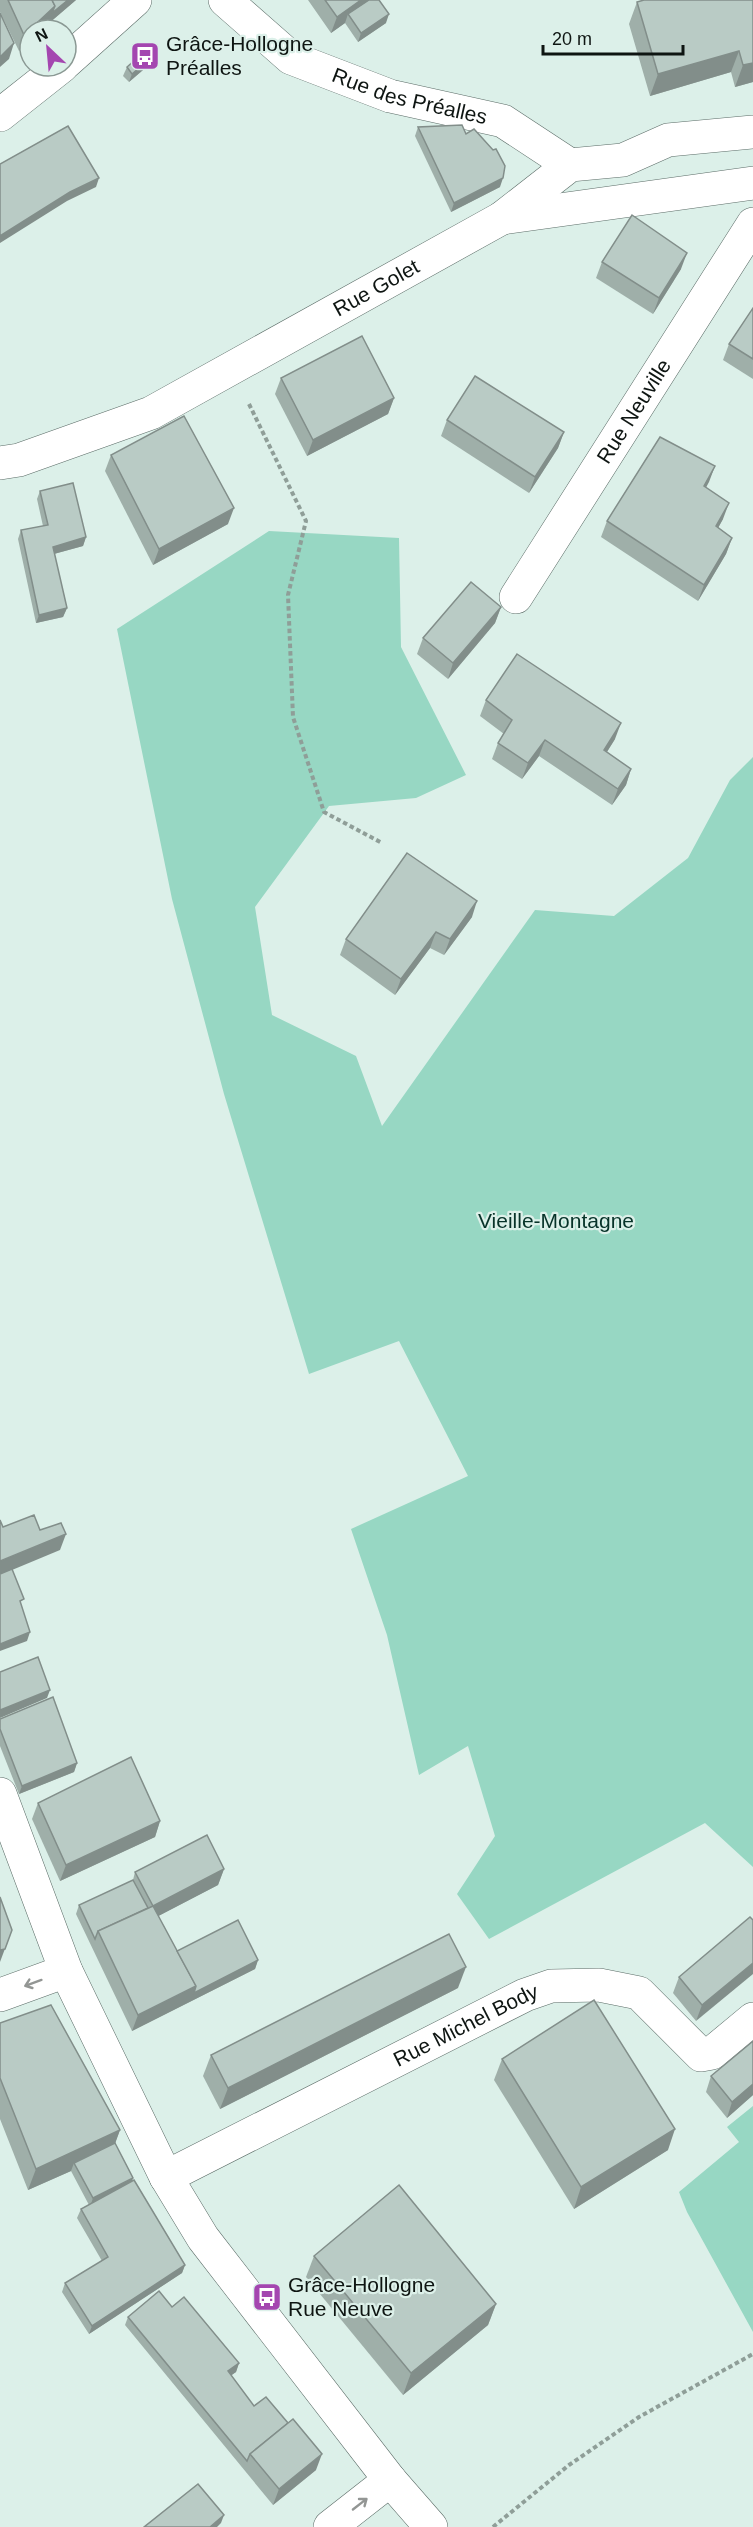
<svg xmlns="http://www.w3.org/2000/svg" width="753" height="2527" font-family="Helvetica,sans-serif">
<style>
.green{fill:#97d7c3}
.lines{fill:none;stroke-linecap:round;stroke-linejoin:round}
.minor-casing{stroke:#5b6c67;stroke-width:34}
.tertiary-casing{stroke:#5b6c67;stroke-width:34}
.path{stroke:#8f9e98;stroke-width:4;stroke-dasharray:4.5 3;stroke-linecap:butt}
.minor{stroke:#fff;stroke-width:33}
.tertiary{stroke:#fff;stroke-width:33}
.wall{fill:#9fafa9}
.shaded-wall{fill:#828e8a}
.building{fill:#b9cbc5;stroke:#828e8a;stroke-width:1.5}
.oneway{stroke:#939694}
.labels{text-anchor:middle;stroke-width:4.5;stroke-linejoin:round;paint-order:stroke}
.poi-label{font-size:21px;fill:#0e1512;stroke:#dcf0e9;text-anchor:start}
.street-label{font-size:21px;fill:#0e1512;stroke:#dcf0e9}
.park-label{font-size:21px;fill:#073329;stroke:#dcf0e9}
</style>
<rect width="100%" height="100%" fill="#dcf0e9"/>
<!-- green -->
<g class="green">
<path d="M269,531L399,538L401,647L466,775L416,798L329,806L255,907L272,1015L356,1056L382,1126L535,910L614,916L688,858L730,780L753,757V1867L705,1823L489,1939L457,1894L495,1836L468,1746L419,1775L387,1635L351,1529L468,1476L399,1341L309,1374L224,1094L172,899L117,629Z"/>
<path d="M753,2106V2332L687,2212L679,2192L739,2142L727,2127Z"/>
</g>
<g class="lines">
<!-- minor casing -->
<g class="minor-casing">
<g id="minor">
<path id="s1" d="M225,0L291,58L390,96L503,121L570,165"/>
<path d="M502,218L753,183"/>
<path id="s2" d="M0,463L19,460L151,413L502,218L570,165L623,160L668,140L753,132"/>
<path id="s3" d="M516,597L753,224"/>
<path d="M0,1794L66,1971L166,2177L203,2238L390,2480L431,2527"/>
<path d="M0,1995L66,1971"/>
<path id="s4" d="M166,2177L525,1995L551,1986L599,1985L639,1993L701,2055L712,2053L753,2019"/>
<path d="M330,2527L390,2480"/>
</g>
</g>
<!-- tertiary casing -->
<g class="tertiary-casing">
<g id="tertiary">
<path d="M66,62L135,0"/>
<path d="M0,115L62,66"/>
</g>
</g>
<!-- path -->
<g class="path">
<path d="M249,404L306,521L288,595L293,717L324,812L382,843"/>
<path d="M493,2527L569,2465L639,2417L753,2354"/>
</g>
<!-- minor -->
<use href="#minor" class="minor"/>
<!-- tertiary -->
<use href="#tertiary" class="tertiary"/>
</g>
<!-- wall -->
<g class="wall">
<path d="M0,0H76L41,30H30L19,51L0,12Z"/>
<path d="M308,0H379L386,23L358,42L345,23L331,33Z"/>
<path d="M753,0V82L735,87L731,72L650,96L629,24L637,2Z"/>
<path d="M150,64L129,82L123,76L127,67Z"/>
<path d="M418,127L466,134L500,187L451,212L415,136Z"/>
<path d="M602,262L681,269L653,314L596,278Z"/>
<path d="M753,308V379L723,360L729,344Z"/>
<path d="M281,378L394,398L388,414L307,456L275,394Z"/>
<path d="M447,420L564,432L558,448L529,493L441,436Z"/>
<path d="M111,455L228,524L153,565L105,471Z"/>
<path d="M715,466L706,487L723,519L718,528L732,538L726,554L698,601L601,537L607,521Z"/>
<path d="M40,491L86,537L83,546L54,554L67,608L63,617L36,623L18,539L21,530L43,526L37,499Z"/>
<path d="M501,607L495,623L448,679L417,654L423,638Z"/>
<path d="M486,700L615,739L607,752L631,769L626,785L612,805L539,756L522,779L492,759L498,743L504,734L480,716Z"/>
<path d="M472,917L444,955L430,948L395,995L340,955L346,939Z"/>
<path d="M0,1719L77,1763L74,1772L19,1794L0,1746Z"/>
<path d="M38,1803L160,1821L155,1837L60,1881L32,1819Z"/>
<path d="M224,1869L218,1885L158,1916L177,1951L258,1960L255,1969L132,2031L76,1914L79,1905L133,1880L135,1872Z"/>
<path d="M750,1917L696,2021L673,1993L679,1977Z"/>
<path d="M458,1988L220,2109L203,2076L211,2055Z"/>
<path d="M0,2023L120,2130L115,2143L133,2178L132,2181L185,2265L182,2273L89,2334L62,2292L65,2283L102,2261L77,2218L81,2209L89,2205L71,2171L28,2190L0,2119Z"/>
<path d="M753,2041V2095L727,2118L706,2092L711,2076Z"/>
<path d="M502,2059L668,2150L574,2209L494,2080Z"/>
<path d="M314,2256L496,2304L488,2325L403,2395L306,2277Z"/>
<path d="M172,2307L239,2363L236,2372L231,2375L254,2406L316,2470L273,2505L125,2325L128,2317Z"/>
</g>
<!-- shaded-wall -->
<g class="shaded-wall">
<path d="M68,0H76L41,30H30L55,6Z"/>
<path d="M361,0H374L348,14L345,23L331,33L337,17Z"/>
<path d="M389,14L386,23L358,42L361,33Z"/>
<path d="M30,30V40L19,51L24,35Z"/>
<path d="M14,43L9,59L0,67V57Z"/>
<path d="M739,51L731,72L650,96L658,74Z"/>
<path d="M153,56L150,64L129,82L132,74Z"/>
<path d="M753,63V82L735,87L743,65Z"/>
<path d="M99,178L96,187L67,201L0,243V236L70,192Z"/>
<path d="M503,178L500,187L451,212L454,203Z"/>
<path d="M687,253L681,269L653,314L659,298Z"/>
<path d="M394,398L388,414L307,456L313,440Z"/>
<path d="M564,432L558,448L529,493L535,477Z"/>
<path d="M715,466L709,482L698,502L704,486Z"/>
<path d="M729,503L723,519L710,542L716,526Z"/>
<path d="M234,508L228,524L153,565L159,549Z"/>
<path d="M86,537L83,546L50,555L53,547Z"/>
<path d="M732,538L726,554L698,601L704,585Z"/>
<path d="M501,607L495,623L448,679L453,663Z"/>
<path d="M67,608L63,617L36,623L39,615Z"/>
<path d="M621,723L615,739L598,766L604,750Z"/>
<path d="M545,740L539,756L522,779L528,763Z"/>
<path d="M631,769L626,785L612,805L618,789Z"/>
<path d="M477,901L472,917L444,955L450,939Z"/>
<path d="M436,932L430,948L395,995L401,979Z"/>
<path d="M66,1534L60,1550L0,1575V1561Z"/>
<path d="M30,1632L27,1641L0,1651V1644Z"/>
<path d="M50,1690L47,1698L0,1718V1710Z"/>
<path d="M77,1763L74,1772L19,1794L22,1786Z"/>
<path d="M160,1821L155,1837L60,1881L66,1865Z"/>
<path d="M224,1869L218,1885L147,1922L153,1906Z"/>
<path d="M12,1930L0,1962V1950Z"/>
<path d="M258,1960L255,1969L132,2031L138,2015L196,1986Z"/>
<path d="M753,1963V1974L696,2021L702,2005Z"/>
<path d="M466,1967L458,1988L220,2109L228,2088Z"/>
<path d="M753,2084V2095L727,2118L732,2102Z"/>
<path d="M675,2129L668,2150L574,2209L581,2187Z"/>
<path d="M120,2130L112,2152L74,2163L71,2171L28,2190L36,2169Z"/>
<path d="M133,2178L130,2186L90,2207L93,2198Z"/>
<path d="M185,2265L182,2273L89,2334L92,2326Z"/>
<path d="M496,2304L488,2325L403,2395L411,2373Z"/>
<path d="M239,2363L236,2372L225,2380L228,2371Z"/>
<path d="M322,2454L316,2470L273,2505L279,2489Z"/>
<path d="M224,2515L221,2523L217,2527H210Z"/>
</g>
<!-- building -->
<g class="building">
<path d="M8,0H52L55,6L24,35Z"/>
<path d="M52,0H68L52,13L55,6Z"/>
<path d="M325,0H361L337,17Z"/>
<path d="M369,0H379L389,14L361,33L348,14Z"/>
<path d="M644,0H753V63L743,65L739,51L658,74L637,2Z"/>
<path d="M0,13L14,43L0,57Z"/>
<path d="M147,49L153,56L132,74L127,67Z"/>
<path d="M462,125L466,134L474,129L493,150L496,149L505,166L503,178L454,203L418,127Z"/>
<path d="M68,126L99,178L70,192L0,236V164Z"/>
<path d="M632,215L687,253L659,298L602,262Z"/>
<path d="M753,308V359L729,344Z"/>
<path d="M362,336L394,398L313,440L281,378Z"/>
<path d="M475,376L564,432L535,477L447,420Z"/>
<path d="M184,416L234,508L159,549L111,455Z"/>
<path d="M660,437L715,466L704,486L729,503L716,526L732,538L704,585L607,521Z"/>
<path d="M73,483L86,537L53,547L67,608L39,615L21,530L48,525L40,491Z"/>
<path d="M471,582L501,607L453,663L423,638Z"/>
<path d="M517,654L621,723L604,750L631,769L618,789L545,740L528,763L498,743L512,720L486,700Z"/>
<path d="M407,853L477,901L450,939L436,932L401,979L346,939Z"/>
<path d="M34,1515L40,1530L61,1523L66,1534L0,1561V1520L3,1527Z"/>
<path d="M12,1569L24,1599L20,1601L30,1632L0,1644V1574Z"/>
<path d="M38,1657L50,1690L0,1710V1672Z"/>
<path d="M53,1697L77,1763L22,1786L0,1729V1719Z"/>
<path d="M131,1757L160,1821L66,1865L38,1803Z"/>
<path d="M207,1835L224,1869L153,1906L135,1872Z"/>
<path d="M133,1880L148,1908L98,1931L95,1939L79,1905Z"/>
<path d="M0,1897L12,1930L5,1949L0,1950Z"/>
<path d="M153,1906L196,1986L138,2015L98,1931Z"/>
<path d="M750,1917L753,1920V1963L702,2005L679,1977Z"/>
<path d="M238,1920L258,1960L194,1993L196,1986L177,1951Z"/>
<path d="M449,1934L466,1967L228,2088L211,2055Z"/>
<path d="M594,2000L675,2129L581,2187L502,2059Z"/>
<path d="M51,2005L120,2130L36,2169L0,2078V2023Z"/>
<path d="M753,2041V2084L732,2102L711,2076Z"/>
<path d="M115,2143L133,2178L93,2198L74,2163Z"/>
<path d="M134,2180L185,2265L92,2326L65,2283L108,2257L81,2209Z"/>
<path d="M399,2185L496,2304L411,2373L314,2256Z"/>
<path d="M159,2291L172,2307L184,2297L239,2363L228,2371L254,2406L266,2397L288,2423L250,2454L247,2461L128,2317Z"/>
<path d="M293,2419L322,2454L279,2489L250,2454Z"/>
<path d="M198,2484L224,2515L210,2527H144Z"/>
</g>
<!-- one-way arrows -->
<defs><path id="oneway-shaft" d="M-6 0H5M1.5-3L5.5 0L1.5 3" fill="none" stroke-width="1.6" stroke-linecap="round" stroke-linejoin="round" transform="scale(1.5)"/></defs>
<g class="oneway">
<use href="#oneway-shaft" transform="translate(33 1983) rotate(160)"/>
<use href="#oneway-shaft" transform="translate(360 2504) rotate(-38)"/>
</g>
<!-- icons -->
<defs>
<g id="bus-square" transform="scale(1.5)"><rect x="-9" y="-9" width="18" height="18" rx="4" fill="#a446b0" stroke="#dcf0e9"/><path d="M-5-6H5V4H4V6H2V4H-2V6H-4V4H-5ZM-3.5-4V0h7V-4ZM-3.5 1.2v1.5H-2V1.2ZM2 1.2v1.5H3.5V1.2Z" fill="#fff"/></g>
</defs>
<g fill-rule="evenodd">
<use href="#bus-square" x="145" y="56"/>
<use href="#bus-square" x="267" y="2297"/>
</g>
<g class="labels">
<!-- poi labels -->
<g class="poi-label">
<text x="166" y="51">Grâce-Hollogne<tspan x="166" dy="24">Préalles</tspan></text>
<text x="288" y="2292">Grâce-Hollogne<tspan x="288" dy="24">Rue Neuve</tspan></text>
</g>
<!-- street labels -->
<g class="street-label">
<text dy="7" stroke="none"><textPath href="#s1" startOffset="213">Rue des Préalles</textPath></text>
<text dy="7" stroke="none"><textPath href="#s2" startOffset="417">Rue Golet</textPath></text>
<text dy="7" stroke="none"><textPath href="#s3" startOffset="220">Rue Neuville</textPath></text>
<text dy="7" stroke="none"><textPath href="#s4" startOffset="336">Rue Michel Body</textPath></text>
</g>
<!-- park labels -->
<g class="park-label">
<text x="556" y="1228">Vieille-Montagne</text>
</g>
</g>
<!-- north arrow -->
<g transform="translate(48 48) rotate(334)"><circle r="28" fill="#dcf0e9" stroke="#8a9893" stroke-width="1.5"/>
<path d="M0-4.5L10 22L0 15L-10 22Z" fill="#a446b0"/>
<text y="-9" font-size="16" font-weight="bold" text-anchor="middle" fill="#0e1512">N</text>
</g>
<!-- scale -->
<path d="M543 45v9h140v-9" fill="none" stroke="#0e1512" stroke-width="3"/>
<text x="552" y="45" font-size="18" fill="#0e1512" stroke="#dcf0e9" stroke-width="4.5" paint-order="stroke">20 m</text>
</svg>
